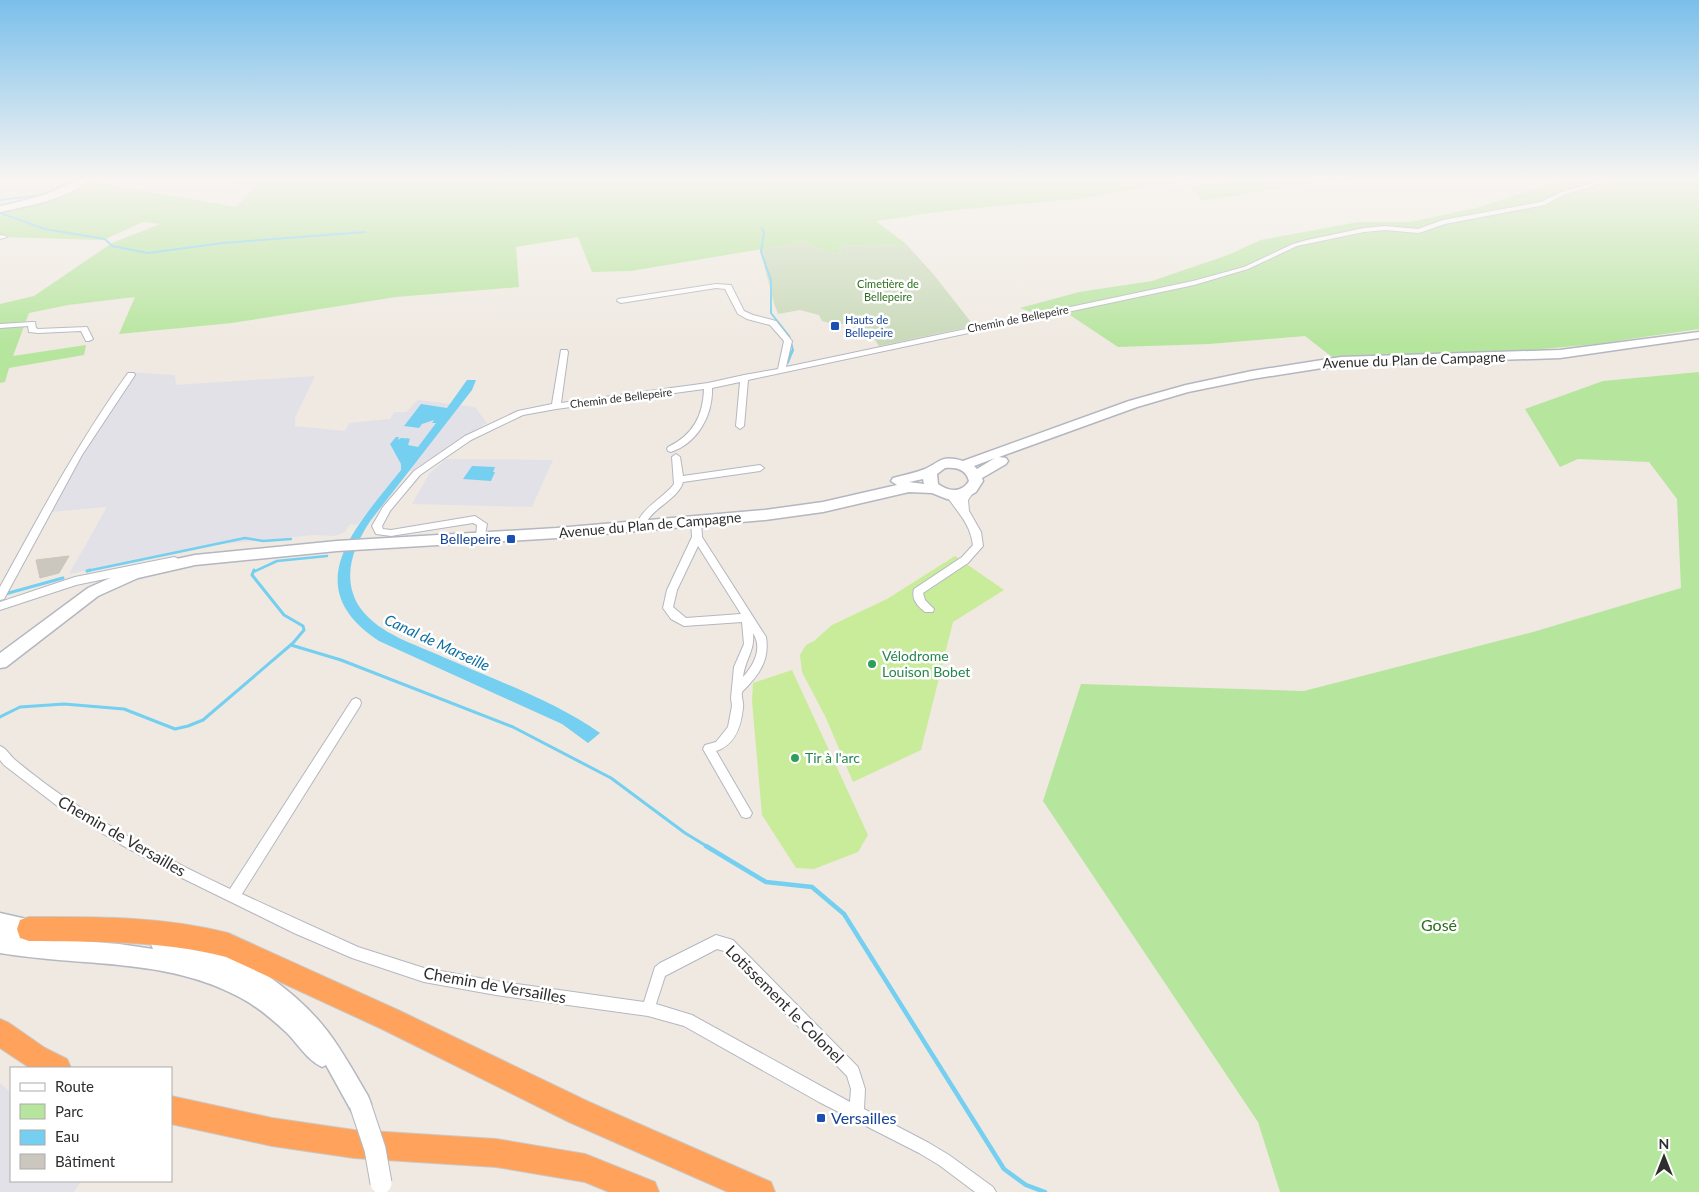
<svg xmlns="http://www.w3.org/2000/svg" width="1699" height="1192" font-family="Lato,sans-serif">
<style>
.industrial{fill:#e3e1e8}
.green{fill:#b6e59e}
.cemetery{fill:#c8d9b8}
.pitch{fill:#c9ec9a}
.water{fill:#75cff0}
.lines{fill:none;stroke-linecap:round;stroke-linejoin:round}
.stream-far3{stroke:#75cff0;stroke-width:2}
.stream-far2{stroke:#75cff0;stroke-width:2.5}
.stream-far1{stroke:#75cff0;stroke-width:3}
.stream{stroke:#75cff0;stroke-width:4.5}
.building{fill:#cbc7bf;stroke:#cbc5ba}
.street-casing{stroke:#b4b7c1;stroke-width:2}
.secondary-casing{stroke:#b4b7c1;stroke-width:3}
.highway-casing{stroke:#c9c9c9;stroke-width:2}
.street{fill:#fff;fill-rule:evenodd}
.secondary{fill:#fff;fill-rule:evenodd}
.highway{fill:#ffa35c;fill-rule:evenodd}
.secondary-bridge-casing{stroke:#b4b7c1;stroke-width:23;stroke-linecap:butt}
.secondary-bridge{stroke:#fff;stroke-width:21}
.transit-dot{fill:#1a4fb4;stroke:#fff;stroke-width:2}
.leisure-dot{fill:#2e9e5b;stroke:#fff;stroke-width:2}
.labels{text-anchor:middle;stroke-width:5;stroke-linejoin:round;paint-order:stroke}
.far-park-label{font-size:11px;fill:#2c6e1b;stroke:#fff}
.far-street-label{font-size:11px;fill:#2e2e2e;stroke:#fff}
.far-transit-label{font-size:11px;fill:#164399;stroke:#fff;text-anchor:start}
.street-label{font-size:14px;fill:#2e2e2e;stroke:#fff}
.transit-label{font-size:14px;fill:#164399;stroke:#fff;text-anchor:end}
.leisure-label{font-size:14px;fill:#27864d;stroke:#fff;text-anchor:start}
.water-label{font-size:15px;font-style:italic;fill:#0d6fa3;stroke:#fff}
.near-street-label{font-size:16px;fill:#2e2e2e;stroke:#fff}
.near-park-label{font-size:16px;fill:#2c6e1b;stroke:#fff}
.near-transit-label{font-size:16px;fill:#164399;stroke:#fff;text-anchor:start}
</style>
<rect width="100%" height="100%" fill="#efe9e1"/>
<!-- industrial -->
<g class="industrial">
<path d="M127,372L175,375L176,385L315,376L295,418V426L345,431L349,423L390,419L394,412H406L418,400L475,407L487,423L456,441L412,471L401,470L357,525L350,524L345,532L335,536L314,535L203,546L69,574L107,507L50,512L75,463Z"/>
<path d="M446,459L553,460L532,507L412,504L429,474Z"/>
<path d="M0,1083L11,1093V1181H81L74,1192H0Z"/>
</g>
<!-- green -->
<g class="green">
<path d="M240,178H1204L1076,199L945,211L876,221L906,244L838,246L842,254L829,252L804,242L631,271L592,272L578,237L516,247L519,287L396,297L232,323L119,334L135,297L68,305L29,313L13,356L86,345L84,355L9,368L5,382L0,383V304L34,296L112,243L160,224L143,222L103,240L0,237V212L52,198L88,181L236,207L254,188L228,181Z"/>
<path d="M1256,178H1371L1339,182L1330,180L1202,201L1191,187Z"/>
<path d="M1569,178H1699V329L1596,344L1499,353L1332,357L1305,336L1209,344L1118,347L1070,315L1046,317L1020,308L1079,292L1152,281L1228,255L1261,240L1358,222H1410L1476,208Z"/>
<path d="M1699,372V1192H1280L1258,1122L1043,801L1081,684L1304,691L1533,632L1681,588L1677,499L1649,462L1578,459L1560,467L1525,409L1603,381Z"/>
</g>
<!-- cemetery -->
<path class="cemetery" d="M804,242L829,252L842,254L838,246L906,244L934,275L974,326L879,346L868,329L846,323L837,325L822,321L819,315L800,310L778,314L774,303L760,249Z"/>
<!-- pitch -->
<g class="pitch">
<path d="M955,556L1004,590L953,622L921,750L853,782L826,718L802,672L800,655L806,645L814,641L832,625L887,599Z"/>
<path d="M792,670L868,835L858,852L814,869L796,868L762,815L752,701L753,683Z"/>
</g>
<!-- water -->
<g class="water">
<path d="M467,380H476L472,390L371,520C353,546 340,580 361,609C381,635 415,644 443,657C495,680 553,700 600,733L588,743L562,724L379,641C295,586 358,525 401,470V464L390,444L396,437H399L398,440L401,438H405L404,440L406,438L410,439L408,445L418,447L436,423H432L434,420L422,424L419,428L404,426L421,404L447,408Z"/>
<path d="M472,466L495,467L493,472H495L491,481L463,479Z"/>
</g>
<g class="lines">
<!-- stream-far3 -->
<g class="stream-far3">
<path d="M0,200L43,195L77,178"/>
<path d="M0,213L45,229L105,239L112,246L148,253L223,243L365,232"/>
<path d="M762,228L764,232L761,252L771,280V313L789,336L793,350L792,353"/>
</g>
<!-- stream-far2 -->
<g class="stream-far2">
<path d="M788,362L792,351"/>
<path d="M87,571L245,538L263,541L291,539"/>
<path d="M253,572L277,561L327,556"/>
</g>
<!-- stream-far1 -->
<g class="stream-far1">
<path d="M87,571L90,570"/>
<path d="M5,594L63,578"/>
<path d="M291,645L341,660L513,727L611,778L685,833L708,847"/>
<path d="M0,717L20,707L64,704L124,709L175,729L188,726L203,720L293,643L304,630L303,626L284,615L252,575L254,570"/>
</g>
<!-- stream -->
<path class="stream" d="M706,846L766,882L812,887L844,914L1004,1169L1026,1185L1045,1192"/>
</g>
<!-- building -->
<path class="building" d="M69,556L59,573L40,578L36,560Z"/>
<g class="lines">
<!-- street casing -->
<g class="street-casing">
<g id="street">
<path d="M1610,178H1618L1563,195L1545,205L1445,224L1419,233L1385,230L1364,232L1297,246L1248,269L1194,285L748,380L744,426L740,429L736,426L740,382L712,388C713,415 698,443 671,452L668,451L667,449L668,447C693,435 703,416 704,389L556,409L523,415L471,440L420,475L390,511L382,526L383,529L391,530L475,516L487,524L484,540H478L476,538L477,525L473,523L391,536L376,534L372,526L383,507L414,471L465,436L518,411L552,404L561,350H567L568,352L561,403L708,383L744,375L778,369L784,341L770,325L747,319L738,314L725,289L716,288L621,303L617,301L618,299L716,284L731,285L744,311L753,315L776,321L792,341L786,367L1193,281L1244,267L1293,244L1307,240L1364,228L1385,226L1418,229L1443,220L1541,202L1559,193Z"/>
<path d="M0,235L6,236L7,237L0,239Z"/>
<path d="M32,322H35L36,328L38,329L87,327L93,339L89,341H86L81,331L38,333L29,332L28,326L0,328V324Z"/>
<path d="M128,373H134L135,375L82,455L4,599L0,600V587C40,514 79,441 128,373Z"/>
<path d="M676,454L680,457L683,476L760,465L764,468L760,471L683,482C678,499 656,506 647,521H641L639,519C648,504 664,497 674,484L672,457Z"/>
<path d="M970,487L975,490L968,500L969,511L981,532L983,546L968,563L923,593L925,600L934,609L933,612H925C918,606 911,600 914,589L962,557L973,545C970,523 958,513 946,495L948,493H954L959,499L967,488Z"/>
<path d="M696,518L701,521L702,537L766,637C770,661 758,676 742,692C741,698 744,703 743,708C741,727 735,745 716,751L752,813L750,817L746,818L742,817L703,749L705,745L716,742L728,727L732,706L731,698L734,667L744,644L742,622L684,626L671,619L663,608L667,590L692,537L691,521ZM698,546L741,614L686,618L673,607L677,590ZM753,633C763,648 754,665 743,677C745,659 755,651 753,633Z"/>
<path d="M174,557L177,558L179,561L177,564L76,585L0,610V602L75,577Z"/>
<path d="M356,698L360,700L361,703L360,706L242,894L358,947L424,968L496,981L644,1002L655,967L660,963L716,935L733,940L858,1067L865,1089L864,1109L929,1143L949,1155L993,1187L996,1192H975L939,1165L919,1153L819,1102L684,1026L648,1016L496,995L424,982L352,958L294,933L182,878L120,844L60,808L4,765L0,760V746C6,748 9,754 14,759C31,773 50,788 69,800C120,834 175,863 230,889L352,700ZM717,949L724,951L847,1076L851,1089L850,1102L692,1015L656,1004L665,976Z"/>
</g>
</g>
<!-- secondary casing -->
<g class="secondary-casing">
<g id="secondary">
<path d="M80,178H91C71,199 27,206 0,212V206C28,200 56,193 80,178Z"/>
<path d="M1699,332V338L1560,358L1341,365L1252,379L1188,392L1137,407L999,457L1006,458L1008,461L1006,464L982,478L983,481L976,492L969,496L956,500L947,499L932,493L909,492L823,512L765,520L557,538L337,551L195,565L138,578L98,596L6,667L0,668V653L88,588L130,569L195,555L337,541L557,528L765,510L823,502L897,485L891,481L893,478C903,475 915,473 925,469C942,461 941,455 963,461L1129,401L1186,385L1252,371L1341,357L1560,350ZM995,458L977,469L974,466ZM945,468C956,467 966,469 969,481C962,493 949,492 938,484L937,474ZM923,479L924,484L909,482Z"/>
<path d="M0,913L44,923L47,930L44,937L41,938L119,944L153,949L151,944L154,937C167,931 185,939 198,943C248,958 296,990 328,1032C343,1052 355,1074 368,1096L371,1104L368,1112L360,1115L352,1112L326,1065L322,1067C307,1060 298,1044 287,1033C273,1020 258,1007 241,998C167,957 81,967 0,953V933L15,935L0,933Z"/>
</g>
</g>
<!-- highway casing -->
<g class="highway-casing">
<g id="highway">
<path d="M29,917C96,917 162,916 228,933L400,1011L589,1102L771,1182L775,1192H728L569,1122L382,1029L226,957C161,940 95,942 29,941L20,938L17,929L20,920Z"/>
<path d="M0,1019L9,1023L45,1048L67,1059L71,1068H30L0,1048Z"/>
<path d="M171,1096L272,1118L354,1130L496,1139L585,1154L655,1182L659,1192H609L585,1182L496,1167L354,1158L272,1146L171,1124Z"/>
</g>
</g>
<!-- street -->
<use href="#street" class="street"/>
<!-- secondary -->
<use href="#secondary" class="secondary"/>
<!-- highway -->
<use href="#highway" class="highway"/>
<!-- secondary-bridge casing -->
<g class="secondary-bridge-casing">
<path id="secondary-bridge" d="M360,1104L375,1149L381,1183"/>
</g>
<!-- secondary-bridge -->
<use href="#secondary-bridge" class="secondary-bridge"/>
</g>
<!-- sky -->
<linearGradient id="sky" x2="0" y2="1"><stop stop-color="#7abfeb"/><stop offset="0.52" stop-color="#f8f5f2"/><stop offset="1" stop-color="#f8f5f2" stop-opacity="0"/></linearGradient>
<rect width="1699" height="344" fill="url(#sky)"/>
<!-- markers -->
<g class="transit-dot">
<rect x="830" y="321" width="10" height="10" rx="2.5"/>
<rect x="506" y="534" width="10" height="10" rx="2.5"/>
<rect x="816" y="1113" width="10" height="10" rx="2.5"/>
</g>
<g class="leisure-dot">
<circle cx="872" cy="664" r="5"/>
<circle cx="795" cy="758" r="5"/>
</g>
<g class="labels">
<!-- far-park labels -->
<g class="far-park-label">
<text x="888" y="288">Cimetière de<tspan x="888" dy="13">Bellepeire</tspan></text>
</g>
<!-- far-street labels -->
<g class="far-street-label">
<text transform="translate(1018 319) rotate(-11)" y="4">Chemin de Bellepeire</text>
<text transform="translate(621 398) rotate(-7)" y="4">Chemin de Bellepeire</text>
</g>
<!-- far-transit labels -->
<g class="far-transit-label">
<text x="845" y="324">Hauts de<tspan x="845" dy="13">Bellepeire</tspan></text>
</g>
<!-- street labels -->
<g class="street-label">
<text transform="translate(1414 360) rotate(-2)" y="5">Avenue du Plan de Campagne</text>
<text transform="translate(650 525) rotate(-5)" y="5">Avenue du Plan de Campagne</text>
</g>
<!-- transit labels -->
<g class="transit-label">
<text x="501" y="544">Bellepeire</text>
</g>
<!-- leisure labels -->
<g class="leisure-label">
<text x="882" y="661">Vélodrome<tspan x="882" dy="16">Louison Bobet</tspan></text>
<text x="805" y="763">Tir à l'arc</text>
</g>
<!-- water labels -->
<g class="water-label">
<text transform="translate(437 643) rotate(25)" y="5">Canal de Marseille</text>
</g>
<!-- near-street labels -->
<g class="near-street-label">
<text transform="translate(122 836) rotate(30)" y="6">Chemin de Versailles</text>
<text transform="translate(495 985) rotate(10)" y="6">Chemin de Versailles</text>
<text transform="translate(785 1004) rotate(45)" y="6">Lotissement le Colonel</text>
</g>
<!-- near-park labels -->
<g class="near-park-label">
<text x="1439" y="931">Gosé</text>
</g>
<!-- near-transit labels -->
<g class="near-transit-label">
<text x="831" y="1124">Versailles</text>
</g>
</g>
<!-- legend -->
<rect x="10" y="1067" width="162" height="115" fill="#ffffff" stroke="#ababab"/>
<rect x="20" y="1083" width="25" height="8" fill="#ffffff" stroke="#ababab"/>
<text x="55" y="1092" font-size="15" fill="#2e2e2e">Route</text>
<rect x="20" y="1104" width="25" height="15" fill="#b6e59e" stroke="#ababab"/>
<text x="55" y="1117" font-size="15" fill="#2e2e2e">Parc</text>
<rect x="20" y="1130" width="25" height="15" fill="#75cff0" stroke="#ababab"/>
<text x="55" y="1142" font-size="15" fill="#2e2e2e">Eau</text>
<rect x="20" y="1154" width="25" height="15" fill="#cbc7bf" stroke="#ababab"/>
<text x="55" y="1167" font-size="15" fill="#2e2e2e">Bâtiment</text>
<!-- north arrow -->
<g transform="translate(1664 1157)" stroke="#ffffff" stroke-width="4" paint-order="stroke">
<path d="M0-4L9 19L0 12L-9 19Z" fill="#2e2e2e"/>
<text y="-8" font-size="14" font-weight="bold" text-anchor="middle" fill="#2e2e2e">N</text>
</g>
</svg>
